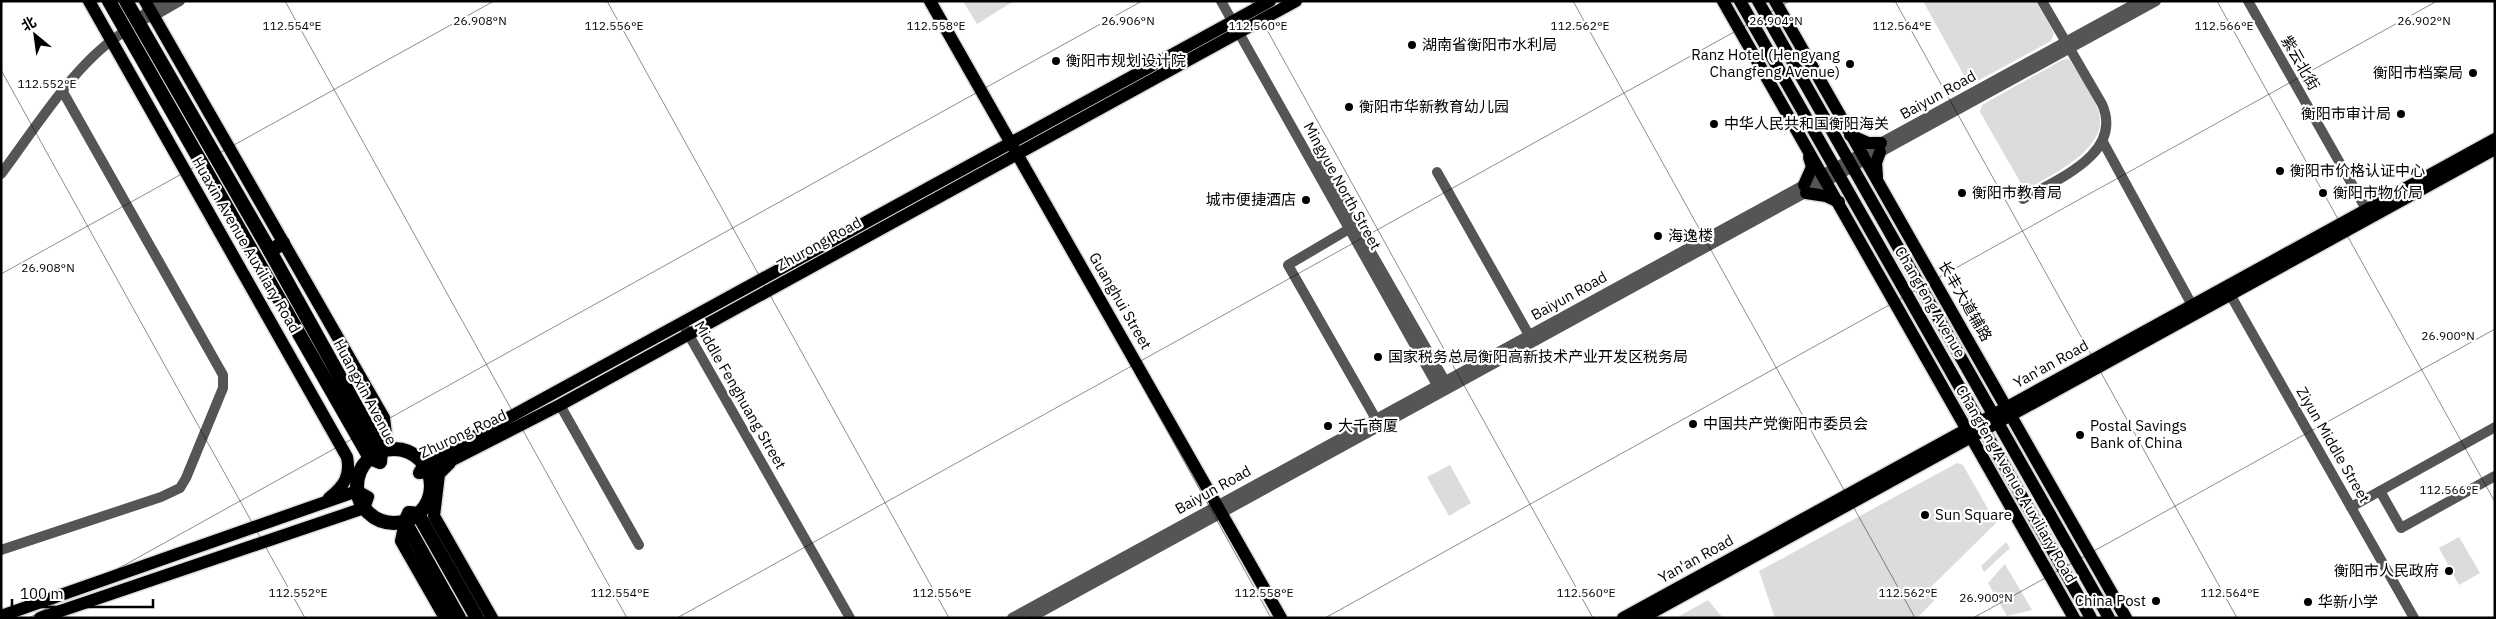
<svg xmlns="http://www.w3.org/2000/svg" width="2496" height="619" font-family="'IBM Plex Sans','Noto Sans SC',sans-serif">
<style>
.green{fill:#dcdcdc}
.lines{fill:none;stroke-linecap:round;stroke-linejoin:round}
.major-casing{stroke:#dbdbdb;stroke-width:15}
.highway-casing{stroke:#dbdbdb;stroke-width:16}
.minor{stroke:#555;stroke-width:10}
.major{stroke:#000;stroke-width:12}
.highway{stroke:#000;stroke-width:14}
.ticks{fill:none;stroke:#000;stroke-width:1;stroke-opacity:0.45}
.poi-dot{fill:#000;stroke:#fff;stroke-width:2}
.labels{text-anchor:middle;stroke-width:4.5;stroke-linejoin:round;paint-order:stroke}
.poi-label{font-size:15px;fill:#000;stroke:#fff;text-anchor:start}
.street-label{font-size:15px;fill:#000;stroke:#fff}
.ticks-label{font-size:12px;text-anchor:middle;fill:#000;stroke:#fff;stroke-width:4.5;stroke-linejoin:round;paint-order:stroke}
</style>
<rect width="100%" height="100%" fill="#fff"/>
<!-- green -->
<g class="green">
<path d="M963,1H1014L977,24Z"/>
<path d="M1923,1H2036L2054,33L2051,41L1974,83L1966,79Z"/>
<path d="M2069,59C2079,75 2094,94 2099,113C2109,149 2052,174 2028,189L2023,187L1980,112L1982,105L2062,60Z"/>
<path d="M1957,463L1963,465L1996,523L1931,587L1934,601L1917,618H1775L1759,571Z"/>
<path d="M1450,465L1471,503L1449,516L1427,477Z"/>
<path d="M2459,537L2480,573L2459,585L2439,548Z"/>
<path d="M2006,542L2010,548L1984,572L1981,566Z"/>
<path d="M2005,564L2032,610L2007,616L1988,583Z"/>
<path d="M1708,600L1723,618H1676Z"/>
</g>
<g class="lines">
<!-- major casing -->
<g class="major-casing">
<g id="major">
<path d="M89,1L347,457C351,476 344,486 329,498"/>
<path d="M145,1L384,418L386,434L381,451"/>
<path d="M930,1L1281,618"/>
<path d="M1270,1L424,464L419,473L429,472L560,405L1296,1"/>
<path d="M1723,1L2074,618"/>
<path d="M1740,1L2091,618"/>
<path d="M1758,1L2109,618"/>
<path d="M1775,1L2126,618"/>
<path d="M1850,135L1868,143H1881"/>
<path d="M1877,177L1876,163L1880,152"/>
<path d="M1804,185L1812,167L1809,157"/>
<path d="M1806,193L1826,196L1839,202"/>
<path d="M450,463L439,474L434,516L492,618"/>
<path d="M405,522L401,541L445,618"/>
<path d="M1,616L357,491L368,497L364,508L40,618"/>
<path d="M1623,618L2495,139"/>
<path d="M1642,618L2495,149"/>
</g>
</g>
<!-- highway casing -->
<g class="highway-casing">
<g id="highway">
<path d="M109,1L370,458L380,462L381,451L270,251L126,1"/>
<path d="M270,251L283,243"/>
<circle cx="394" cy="486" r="37"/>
<path d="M459,618L405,522L409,513L418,514L477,618"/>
</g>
</g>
<!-- minor -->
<g class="minor">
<path d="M164,1L150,9L137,21L154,16L180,1"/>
<path d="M1221,1L1437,385"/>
<path d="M2248,1L2370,216"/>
<path d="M2103,142L2192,305"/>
<path d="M1875,155L2156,1"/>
<path d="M1321,165L1445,381"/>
<path d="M1437,172L1529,335"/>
<path d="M1,174C35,129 78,58 126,31"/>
<path d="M2023,199C2057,179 2124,154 2102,104L2042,1"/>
<path d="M1349,229L1288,265L1376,419"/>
<path d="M2227,289L2414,618"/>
<path d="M686,330L850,618"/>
<path d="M560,405L639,545"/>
<path d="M2380,491L2401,528L2495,476"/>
<path d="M2351,507L2495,427"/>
<path d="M1,550L161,497L180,488L186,478L223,388V375L63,92"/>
<path d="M1012,618L2140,1"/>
<path d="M1030,618L1858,164"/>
</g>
<!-- major -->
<use href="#major" class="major"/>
<!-- highway -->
<use href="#highway" class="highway"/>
</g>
<!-- ticks -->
<path class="ticks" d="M285,1L627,618M607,1L949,618M929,1L1271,618M1251,1L1593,618M1573,1L1915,618M1895,1L2237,618M2217,1L2495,502M1,70L305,618M1,274L494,1M29,618L1142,1M677,618L1790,1M1325,618L2437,1M1973,618L2495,329"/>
<!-- markers -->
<g class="poi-dot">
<circle cx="1412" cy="45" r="5"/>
<circle cx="1056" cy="61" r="5"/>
<circle cx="1850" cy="64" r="5"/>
<circle cx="2473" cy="73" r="5"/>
<circle cx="1349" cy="107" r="5"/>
<circle cx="2401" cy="114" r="5"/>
<circle cx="1714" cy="124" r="5"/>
<circle cx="2280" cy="171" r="5"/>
<circle cx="1962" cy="193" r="5"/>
<circle cx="2323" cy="193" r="5"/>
<circle cx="1306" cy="200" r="5"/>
<circle cx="1658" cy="236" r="5"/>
<circle cx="1378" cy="357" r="5"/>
<circle cx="1693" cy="424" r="5"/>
<circle cx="1328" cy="426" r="5"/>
<circle cx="2080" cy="435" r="5"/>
<circle cx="1925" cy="515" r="5"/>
<circle cx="2449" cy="571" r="5"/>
<circle cx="2156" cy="601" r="5"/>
<circle cx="2308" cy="602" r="5"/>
</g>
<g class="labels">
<!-- poi labels -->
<g class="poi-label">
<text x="1422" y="50">湖南省衡阳市水利局</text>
<text x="1840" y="60" text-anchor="end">Ranz Hotel (Hengyang<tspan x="1840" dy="17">Changfeng Avenue)</tspan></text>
<text x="1066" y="66">衡阳市规划设计院</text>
<text x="2463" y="78" text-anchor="end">衡阳市档案局</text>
<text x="1359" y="112">衡阳市华新教育幼儿园</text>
<text x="2391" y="119" text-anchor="end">衡阳市审计局</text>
<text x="1724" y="129">中华人民共和国衡阳海关</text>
<text x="2290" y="176">衡阳市价格认证中心</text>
<text x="1972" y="198">衡阳市教育局</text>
<text x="2333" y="198">衡阳市物价局</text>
<text x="1296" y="205" text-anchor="end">城市便捷酒店</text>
<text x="1668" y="241">海逸楼</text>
<text x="1388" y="362">国家税务总局衡阳高新技术产业开发区税务局</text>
<text x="1703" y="429">中国共产党衡阳市委员会</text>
<text x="1338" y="431">大千商厦</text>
<text x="2090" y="431">Postal Savings<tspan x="2090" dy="17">Bank of China</tspan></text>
<text x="1935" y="520">Sun Square</text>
<text x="2439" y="576" text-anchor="end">衡阳市人民政府</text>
<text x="2146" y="606" text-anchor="end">China Post</text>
<text x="2318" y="607">华新小学</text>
</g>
<!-- street labels -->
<g class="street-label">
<text transform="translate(2300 63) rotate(60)" y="5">紫云北街</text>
<text transform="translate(1938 95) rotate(-29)" y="5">Baiyun Road</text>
<text transform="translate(1342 186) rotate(61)" y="5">Mingyue North Street</text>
<text transform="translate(819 244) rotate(-29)" y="5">Zhurong Road</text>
<text transform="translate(246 245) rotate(60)" y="5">Huaxin Avenue Auxiliary Road</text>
<text transform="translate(1569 296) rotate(-29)" y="5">Baiyun Road</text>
<text transform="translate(1120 301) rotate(60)" y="5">Guanghui Street</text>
<text transform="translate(1965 301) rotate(60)" y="5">长丰大道辅路</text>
<text transform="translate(1930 302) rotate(60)" y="5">Changfeng Avenue</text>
<text transform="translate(2051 364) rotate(-29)" y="5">Yan'an Road</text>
<text transform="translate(365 392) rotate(62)" y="5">Huangxin Avenue</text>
<text transform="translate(740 395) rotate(60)" y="5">Middle Fenghuang Street</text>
<text transform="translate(463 434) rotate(-25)" y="5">Zhurong Road</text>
<text transform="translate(2333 445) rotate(60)" y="5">Ziyun Middle Street</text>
<text transform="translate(2016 484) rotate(60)" y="5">Changfeng Avenue Auxiliary Road</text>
<text transform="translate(1213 490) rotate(-29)" y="5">Baiyun Road</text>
<text transform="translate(1696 559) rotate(-29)" y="5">Yan'an Road</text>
</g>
</g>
<g class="ticks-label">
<text x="480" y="25">26.908°N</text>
<text x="1128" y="25">26.906°N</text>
<text x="2424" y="25">26.902°N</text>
<text x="1776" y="25">26.904°N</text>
<text x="292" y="30">112.554°E</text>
<text x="614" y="30">112.556°E</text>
<text x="936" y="30">112.558°E</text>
<text x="1258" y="30">112.560°E</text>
<text x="1580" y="30">112.562°E</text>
<text x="1902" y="30">112.564°E</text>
<text x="2224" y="30">112.566°E</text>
<text x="47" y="88">112.552°E</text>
<text x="48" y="272">26.908°N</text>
<text x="2448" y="340">26.900°N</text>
<text x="2449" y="494">112.566°E</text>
<text x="298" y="597">112.552°E</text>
<text x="620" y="597">112.554°E</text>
<text x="942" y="597">112.556°E</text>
<text x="1264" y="597">112.558°E</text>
<text x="1586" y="597">112.560°E</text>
<text x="1908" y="597">112.562°E</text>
<text x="2230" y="597">112.564°E</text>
<text x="1986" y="602">26.900°N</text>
</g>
<!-- border -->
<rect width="2496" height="619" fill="none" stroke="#000000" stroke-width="5"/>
<!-- north arrow -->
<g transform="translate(35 35) rotate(331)" stroke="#ffffff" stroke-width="4" paint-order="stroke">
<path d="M0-4L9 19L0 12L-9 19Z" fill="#000000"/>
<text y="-8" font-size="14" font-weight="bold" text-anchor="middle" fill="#000000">北</text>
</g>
<!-- scale -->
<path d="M12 599v8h141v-8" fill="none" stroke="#000000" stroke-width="2.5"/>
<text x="20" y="599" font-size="15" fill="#000000" stroke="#ffffff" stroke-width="4" paint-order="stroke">100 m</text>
</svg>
